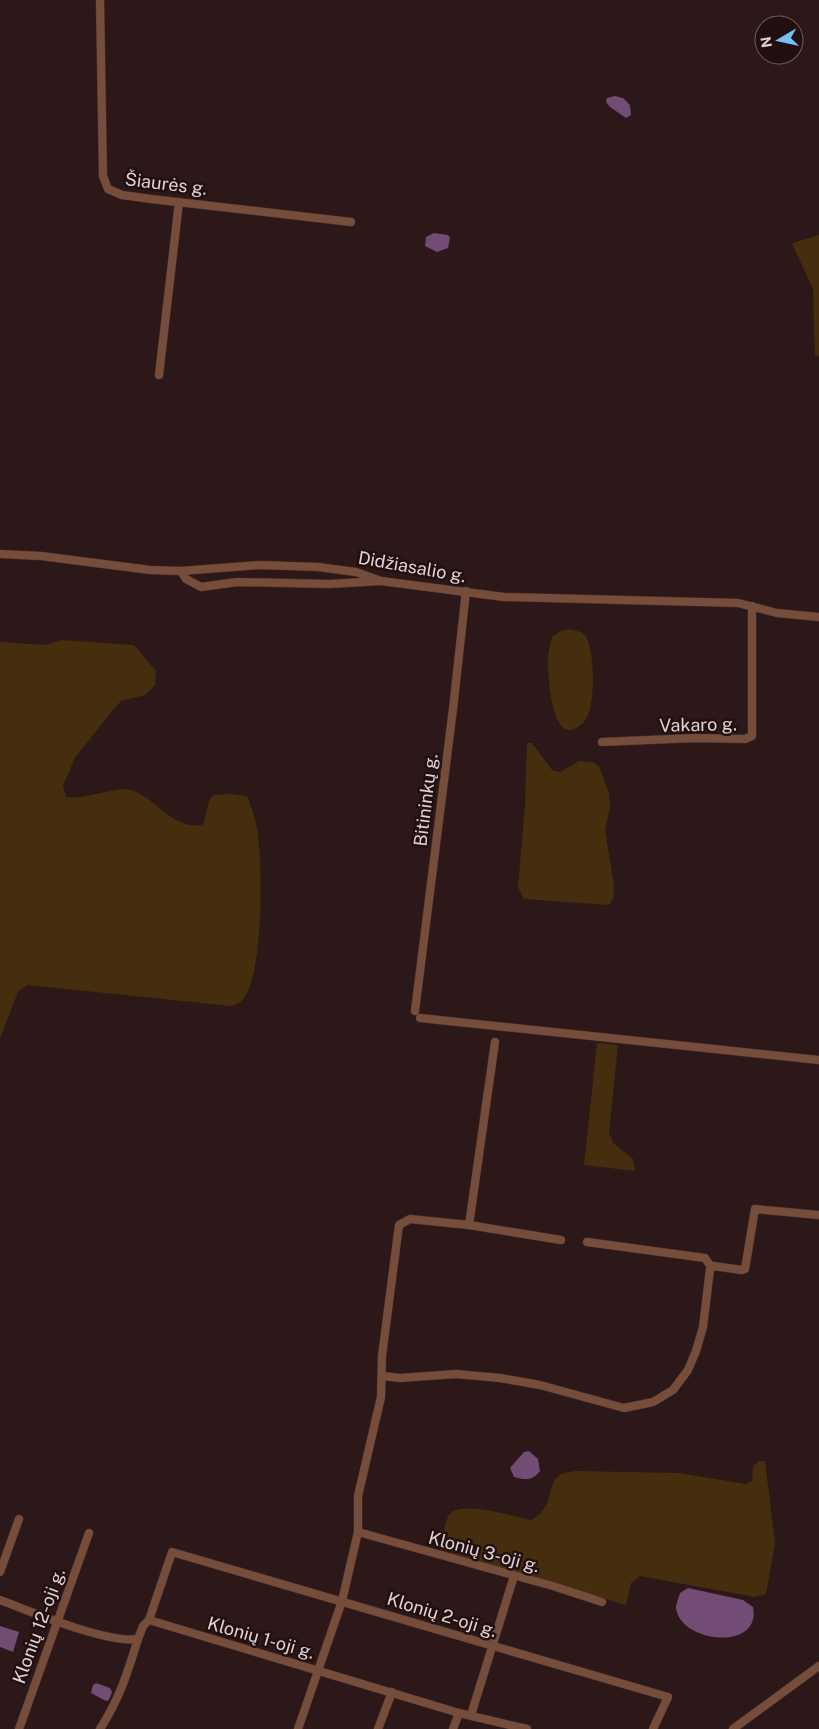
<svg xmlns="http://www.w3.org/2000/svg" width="819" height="1729" font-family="'Public Sans',sans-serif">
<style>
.green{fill:#442e0d}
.water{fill:#734c75}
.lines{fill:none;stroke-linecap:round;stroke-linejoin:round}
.minor-casing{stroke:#453232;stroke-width:9}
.minor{stroke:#764d3a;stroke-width:8}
.labels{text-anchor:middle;stroke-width:5;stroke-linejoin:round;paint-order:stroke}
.street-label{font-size:18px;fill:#e0d2d2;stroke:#220f10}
</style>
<rect width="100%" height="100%" fill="#2c1818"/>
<!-- green -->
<g class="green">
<path d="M819,235V356L815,355L813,289L792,243Z"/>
<path d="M568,629C574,630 582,631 586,637C595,651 596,710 584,722C553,753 549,685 548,667C547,657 550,647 552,637L559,632Z"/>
<path d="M62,640L134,645L156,671L155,685L145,695L121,701L108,716L75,758L63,786L66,797C85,800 118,786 131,790C159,799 170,829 202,825C209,814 205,804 213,795L232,794L247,796C251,806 255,817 257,829C263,863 263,966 246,995C242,1002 238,1004 231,1006L27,985L18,992L0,1038V642L45,645Z"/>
<path d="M527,743H532L552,770L560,772L579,761L592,762L599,766L609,793L610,808L605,830L614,886L613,899L609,905L524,899L518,887L525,805Z"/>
<path d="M597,1043L618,1045L609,1133L613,1143L633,1159L635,1171L584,1165Z"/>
<path d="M759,1461H765L775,1543L766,1594L755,1597L640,1576L631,1583L626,1605L439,1549C442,1539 444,1524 449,1515C459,1499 515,1517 531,1520C556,1507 546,1483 560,1475C564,1472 571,1472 575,1471L679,1473L746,1484L752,1481L753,1466Z"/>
</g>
<!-- water -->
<g class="water">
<path d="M615,96L623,98L630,105L631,115L626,118L610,107L606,102L607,98Z"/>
<path d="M434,233L448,235L450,238L448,248L437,252L425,246L426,237Z"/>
<path d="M529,1451L538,1459L540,1471C533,1481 525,1480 514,1477L510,1468L524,1452Z"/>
<path d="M688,1588L743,1600L753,1607C762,1652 680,1643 676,1608C676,1604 679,1597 680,1593Z"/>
<path d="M0,1626L19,1632L13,1652L0,1647Z"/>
<path d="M96,1683L110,1688L112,1692L109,1700L106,1701L91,1693L93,1685Z"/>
</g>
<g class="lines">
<!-- minor casing -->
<g class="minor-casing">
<g id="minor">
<path d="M100,0L103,176L108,189L122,195L151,199L351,222"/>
<path d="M159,375L179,202"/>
<path d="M0,554L41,556L150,570L181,571L260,565L318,567L356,572L381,581L504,597L738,603L777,613L819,617"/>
<path d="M181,571L186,579L201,587L237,582L329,584L381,581"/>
<path d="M602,742L695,738L745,739L752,736V606"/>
<path d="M415,1011L453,709L466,591"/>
<path d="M420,1018L819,1060"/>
<path d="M469,1225L495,1042"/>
<path d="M587,1242L705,1258L711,1267"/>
<path d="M383,1376L400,1378L456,1374L500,1378L540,1385L624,1408L653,1402L673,1390L688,1370L696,1351L703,1327L710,1269L713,1266L742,1270L745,1269L755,1209L819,1215"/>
<path d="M358,1532L553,1586L602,1602"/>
<path d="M0,1572L19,1519"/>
<path d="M0,1600C32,1612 108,1644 138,1639L143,1626L149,1620L459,1713L527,1729"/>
<path d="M149,1620L172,1552L668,1697L653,1729"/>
<path d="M471,1715L514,1576"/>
<path d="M19,1729L89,1533"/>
<path d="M100,1729C120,1698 127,1674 138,1639"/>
<path d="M298,1729L342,1601L358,1532V1496L381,1397L382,1356L399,1225L410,1219L469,1225L561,1240"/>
<path d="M378,1729L392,1692"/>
<path d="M453,1729L459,1713"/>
<path d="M733,1729L819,1666"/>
</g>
</g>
<!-- minor -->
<use href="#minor" class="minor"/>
</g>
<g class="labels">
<!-- street labels -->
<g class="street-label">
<text transform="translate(166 184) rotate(7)" y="6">Šiaurės g.</text>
<text transform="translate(412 567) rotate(10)" y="6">Didžiasalio g.</text>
<text transform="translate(698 725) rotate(-1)" y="6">Vakaro g.</text>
<text transform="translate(426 800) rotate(-83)" y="6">Bitininkų g.</text>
<text transform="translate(484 1552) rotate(15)" y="6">Klonių 3-oji g.</text>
<text transform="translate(442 1615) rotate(17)" y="6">Klonių 2-oji g.</text>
<text transform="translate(39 1626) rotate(-70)" y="6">Klonių 12-oji g.</text>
<text transform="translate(261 1638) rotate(16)" y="6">Klonių 1-oji g.</text>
</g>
</g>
<!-- north arrow -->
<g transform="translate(779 40) rotate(261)"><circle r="24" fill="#220f10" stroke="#6e5d5e"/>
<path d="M0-4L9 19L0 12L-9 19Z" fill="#79bff8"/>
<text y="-8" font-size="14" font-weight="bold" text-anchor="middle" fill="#e0d2d2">N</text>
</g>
</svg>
